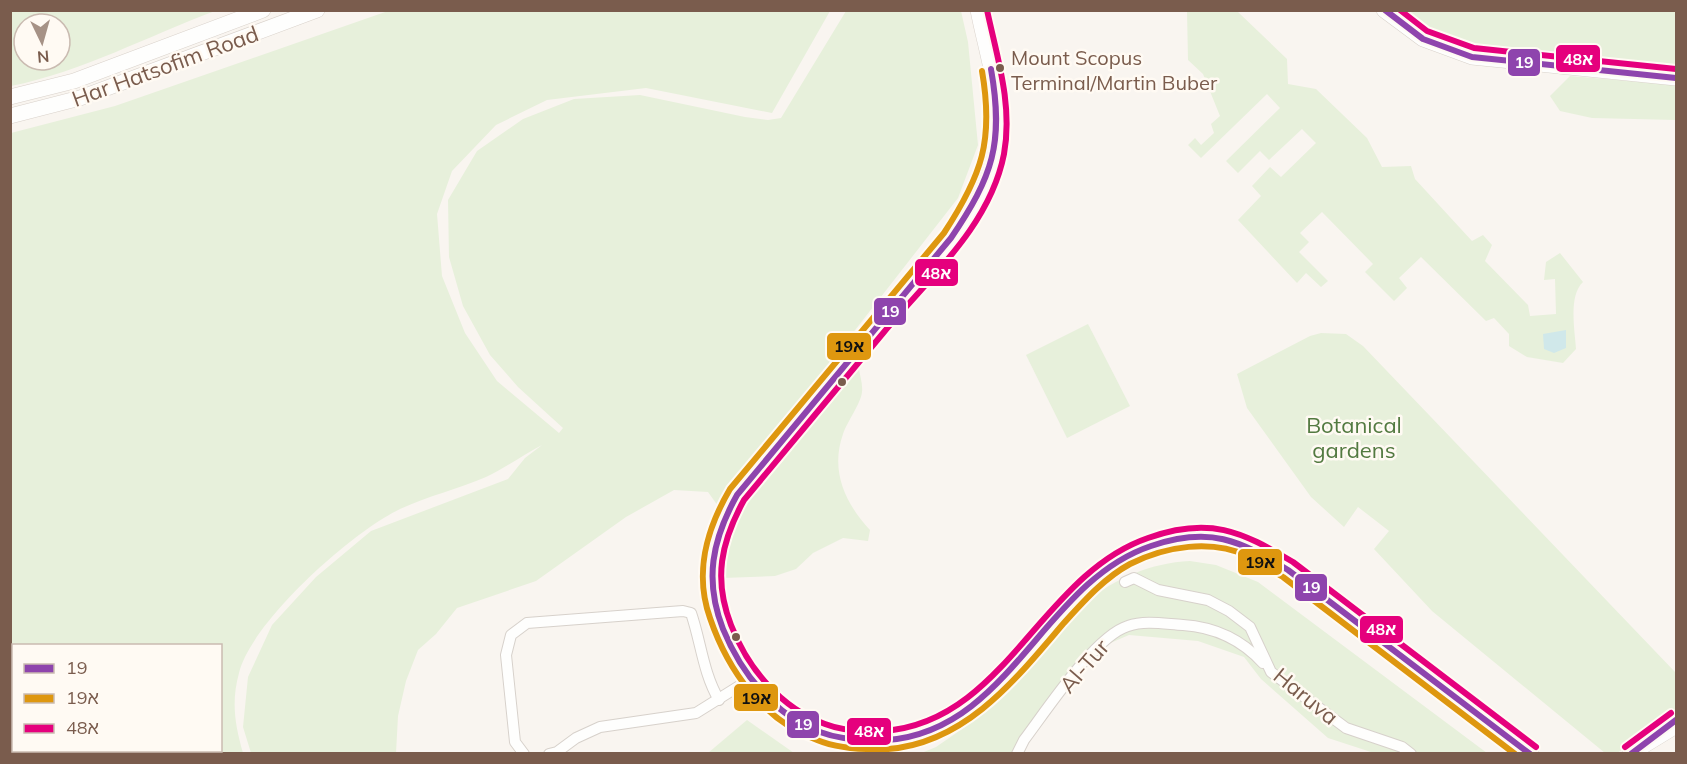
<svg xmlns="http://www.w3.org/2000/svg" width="1687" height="764" font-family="Mulish,'Noto Sans Hebrew',sans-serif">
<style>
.green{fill:#e7f0db;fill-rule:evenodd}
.water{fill:#d0e8ea}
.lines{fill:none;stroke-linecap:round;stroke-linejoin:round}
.street-casing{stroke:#d7d1cb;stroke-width:12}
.secondary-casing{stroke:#d9d2cb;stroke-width:16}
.street{stroke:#fefefd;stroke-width:10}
.secondary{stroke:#fefefd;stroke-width:15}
.bus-1-casing{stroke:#fffaf3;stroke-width:10}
.bus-2-casing{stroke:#fffaf3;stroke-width:10}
.bus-3-casing{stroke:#fffaf3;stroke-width:10}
.bus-1{stroke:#8e44ad;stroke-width:6}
.bus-2{stroke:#de970f;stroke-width:6}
.bus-3{stroke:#e5007d;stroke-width:6}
.bus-dot{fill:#7a5c4d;stroke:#fffaf3;stroke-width:2}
.labels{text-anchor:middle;stroke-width:5;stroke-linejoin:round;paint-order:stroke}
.bus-label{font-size:20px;fill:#7a5c4d;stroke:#fffaf3;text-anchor:start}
.street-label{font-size:22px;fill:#7a5c4d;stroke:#fffaf3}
.park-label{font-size:22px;fill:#537a41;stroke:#fffaf3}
.line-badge{stroke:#fffaf3;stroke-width:2}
.badge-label{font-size:16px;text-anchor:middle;font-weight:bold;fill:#fff}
.pale-badge-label{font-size:16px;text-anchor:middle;font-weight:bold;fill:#111}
</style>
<rect width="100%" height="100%" fill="#f9f5f0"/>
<!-- green -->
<g class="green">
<path d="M11,10H215V11C148,36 81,72 11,86ZM24,24H60V60H24Z"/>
<path d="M388,11H830L772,113L646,88L547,100L496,125L452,171L437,214L442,276L465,333L497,381L559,433L563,428L518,387L490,355L463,306L449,257L448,200L477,151L523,119L574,99L640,95L745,117L768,120L781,118L846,11H961L968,42L978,145L958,198L718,506L708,492L674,490L626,517L536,581L457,608L436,634L418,650L406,681L398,716L396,753H251L243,727L248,677L272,625L316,577L371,531L508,479L525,458L542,445C523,455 505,468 486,477C458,489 428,496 400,509C352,532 252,621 239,673C231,702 235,725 243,753H11V133L115,106ZM14,646H220V750H14Z"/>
<path d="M1187,11L1238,12L1287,59L1288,84L1316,89L1367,138L1382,167L1411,166L1415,179L1472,241L1483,235L1492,245L1485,261L1528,305L1530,316L1556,314L1555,279L1544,280L1546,262L1560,253L1583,282C1568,296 1575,331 1576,349L1563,363L1527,357L1509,346V334L1494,318L1486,321L1421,257L1399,278L1407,288L1394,301L1365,272L1373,264L1322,212L1300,233L1309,242L1299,252L1328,281L1321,287L1306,273L1297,283L1238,220L1261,196L1252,186L1270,167L1281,177L1316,143L1302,129L1269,160L1260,151L1238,173L1226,161L1280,108L1267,94L1201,158L1188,145L1195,138L1201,145L1214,133L1211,124L1220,116L1203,74L1188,60Z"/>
<path d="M1392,11H1676V74L1488,54L1431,37Z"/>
<path d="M1570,76L1676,85V120L1592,118L1560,111L1550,96Z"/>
<path d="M1088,324L1130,406L1067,438L1026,355Z"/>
<path d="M1321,333L1346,334L1363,346L1676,673V714L1617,753H1605L1432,611L1374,549L1389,531L1358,507L1344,527L1311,497L1247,408L1237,374L1310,336Z"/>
<path d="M859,369C860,376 863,385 862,392C861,403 847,422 843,434C830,471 845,503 870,530L868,541L843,538L813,553L796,569L775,576L723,578L726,551L744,502Z"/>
<path d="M1190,561L1216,565L1258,582L1487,753H1374L1328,738L1261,679L1244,657L1198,641L1129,635L1108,644L1080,670L1016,753L919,754L936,747L965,727L1085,602C1117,578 1150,563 1190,561Z"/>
<path d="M747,720L794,753H708Z"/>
</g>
<!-- water -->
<path class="water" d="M1566,330V348L1554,353L1544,349L1543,334Z"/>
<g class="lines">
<!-- street casing -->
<g class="street-casing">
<g id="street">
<path d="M1125,582L1134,578L1158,590L1208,600L1229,611L1250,627L1271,672L1346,728L1402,747L1411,754"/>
<path d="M524,754L515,742L506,655L511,635L527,623L683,611L691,613C701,642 703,673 719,700"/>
<path d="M549,754L557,752L576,738L600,727L696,713L752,678"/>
<path d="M1017,754L1024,740C1046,711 1095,636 1128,626C1145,620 1165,624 1183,625C1214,627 1241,639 1263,663"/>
</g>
</g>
<!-- secondary casing -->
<g class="secondary-casing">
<g id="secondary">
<path d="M978,10C987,57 1005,105 995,153C983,217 920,276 879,324C832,381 784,438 737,495C709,542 702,576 723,629C741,675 779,721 828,735C943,764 995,688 1061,613C1084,588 1105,564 1138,551C1172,536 1219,531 1253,548C1265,554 1276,563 1288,570L1531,754"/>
<path d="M1384,10L1423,39L1472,57L1676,78"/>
<path d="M10,97L74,81L263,10"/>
<path d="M10,116L80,98L317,10"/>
<path d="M1630,754L1676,726"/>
</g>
</g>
<!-- street -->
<use href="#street" class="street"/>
<!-- secondary -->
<use href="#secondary" class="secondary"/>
<!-- bus-1 casing -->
<g class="bus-1-casing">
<g id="bus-1">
<path d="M1385,10L1423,39L1472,57L1676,78"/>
<path d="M991,69C1004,143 993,176 951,238L737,495C712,540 704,580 723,629C741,673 774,715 820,732C841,740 865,741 887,740C1010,731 1043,582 1151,546C1210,526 1239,540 1288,570L1530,754"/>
<path d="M1631,754L1676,720"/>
</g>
</g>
<!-- bus-2 casing -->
<g class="bus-2-casing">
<path id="bus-2" d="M982,71C994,140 982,175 944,233L730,489C706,530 694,573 710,618C728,671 763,720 817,740C839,749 864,750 888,749C966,743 1016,679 1063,624C1083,602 1104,578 1130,564C1166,546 1211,539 1248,556C1261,561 1271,570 1283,577L1515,754"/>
</g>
<!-- bus-3 casing -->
<g class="bus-3-casing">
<g id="bus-3">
<path d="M987,10C997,57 1013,105 1004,154C990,226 929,278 884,332C837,388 791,444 744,500C721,542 713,579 731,625C748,669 781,708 825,724C843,731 865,732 883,731C1005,723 1040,575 1148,538C1209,516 1241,531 1293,562L1536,747"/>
<path d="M1400,10L1427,31L1474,48L1676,69"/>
<path d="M1625,747L1671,713"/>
</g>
</g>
<!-- bus-1 -->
<use href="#bus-1" class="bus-1"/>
<!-- bus-2 -->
<use href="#bus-2" class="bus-2"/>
<!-- bus-3 -->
<use href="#bus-3" class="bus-3"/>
</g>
<!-- markers -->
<g class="bus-dot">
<circle cx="1000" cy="68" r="5"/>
<circle cx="842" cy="382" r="5"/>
<circle cx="736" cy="637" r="5"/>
</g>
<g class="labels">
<!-- bus labels -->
<g class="bus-label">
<text x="1011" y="65">Mount Scopus<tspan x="1011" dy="25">Terminal/Martin Buber</tspan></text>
</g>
<!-- street labels -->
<g class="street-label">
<text transform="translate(165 66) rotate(-20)" y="8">Har Hatsofim Road</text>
<text transform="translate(1084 666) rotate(-49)" y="8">Al-Tur</text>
<text transform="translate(1306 696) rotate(39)" y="8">Haruva</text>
</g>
<!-- park labels -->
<g class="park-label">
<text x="1354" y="433">Botanical<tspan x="1354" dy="25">gardens</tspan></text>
</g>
</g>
<g class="line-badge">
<rect x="1555" y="44" width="46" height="29" rx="6" fill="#e5007d"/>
<rect x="1507" y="48" width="34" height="29" rx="6" fill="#8e44ad"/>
<rect x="914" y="258" width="45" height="29" rx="6" fill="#e5007d"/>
<rect x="873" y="297" width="34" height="29" rx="6" fill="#8e44ad"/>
<rect x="826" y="332" width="46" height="29" rx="6" fill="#de970f"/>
<rect x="1237" y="548" width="46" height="28" rx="6" fill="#de970f"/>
<rect x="1294" y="573" width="34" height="29" rx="6" fill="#8e44ad"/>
<rect x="1359" y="615" width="45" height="29" rx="6" fill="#e5007d"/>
<rect x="733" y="683" width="46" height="29" rx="6" fill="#de970f"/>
<rect x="786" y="710" width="34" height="29" rx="6" fill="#8e44ad"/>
<rect x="846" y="717" width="46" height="29" rx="6" fill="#e5007d"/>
</g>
<g class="badge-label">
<text x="1578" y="65">48א</text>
<text x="1524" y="68">19</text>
<text x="936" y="279">48א</text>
<text x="890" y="317">19</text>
<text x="1311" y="593">19</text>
<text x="1381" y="635">48א</text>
<text x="803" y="730">19</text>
<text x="869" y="737">48א</text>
</g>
<g class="pale-badge-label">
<text x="849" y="352">19א</text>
<text x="1260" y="568">19א</text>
<text x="756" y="704">19א</text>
</g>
<!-- border -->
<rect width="1687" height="764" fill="none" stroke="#7a5c4d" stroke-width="24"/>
<!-- legend -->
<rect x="12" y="644" width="210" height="108" fill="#fffaf3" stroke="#cabbb1" stroke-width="1.5"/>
<rect x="24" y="664" width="30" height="9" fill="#8e44ad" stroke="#cabbb1" stroke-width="1.5"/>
<text x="66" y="674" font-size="18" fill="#7a5c4d">19</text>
<rect x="24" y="694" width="30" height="9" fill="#de970f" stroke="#cabbb1" stroke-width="1.5"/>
<text x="66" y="704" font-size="18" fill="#7a5c4d">19א</text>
<rect x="24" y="724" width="30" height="9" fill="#e5007d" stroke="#cabbb1" stroke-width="1.5"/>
<text x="66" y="734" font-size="18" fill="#7a5c4d">48א</text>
<!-- north arrow -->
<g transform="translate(42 42) rotate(175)"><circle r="28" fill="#fffaf3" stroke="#cabbb1" stroke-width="1.5"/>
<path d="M0-4.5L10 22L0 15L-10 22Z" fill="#a69286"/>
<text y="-9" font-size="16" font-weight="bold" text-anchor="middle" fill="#7a5c4d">N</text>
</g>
</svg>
